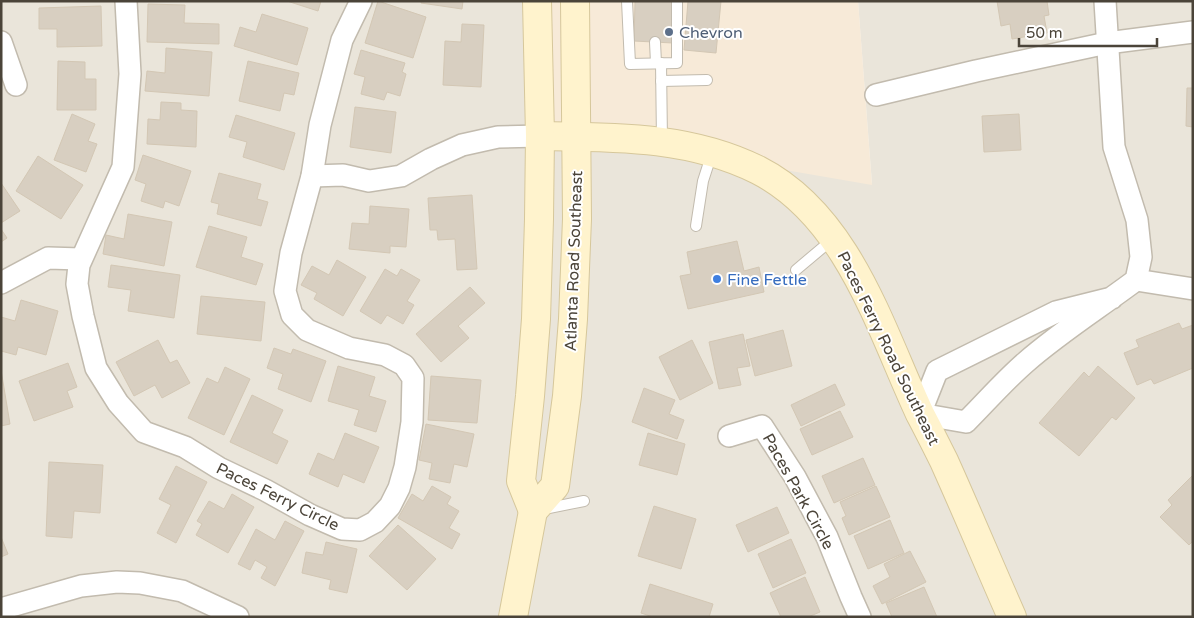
<svg xmlns="http://www.w3.org/2000/svg" width="1194" height="618" font-family="'Varela Round',sans-serif">
<style>
.residential{fill:#eae5da}
.commercial{fill:#f7ead8}
.building{fill:#d8cfc1;stroke:#d3c7b4}
.lines{fill:none;stroke-linecap:round;stroke-linejoin:round}
.lane-casing{stroke:#c2bbae;stroke-width:12}
.street-casing{stroke:#c2bbae;stroke-width:24}
.secondary-casing{stroke:#d6c79b;stroke-width:30}
.lane{stroke:#fff;stroke-width:10}
.street{stroke:#fff;stroke-width:21}
.secondary{stroke:#fff3cd;stroke-width:28}
.service-dot{fill:#5c6f8a;stroke:#fff;stroke-width:2}
.shop-dot{fill:#3f7fe0;stroke:#fff;stroke-width:2}
.labels{text-anchor:middle;stroke-width:4;stroke-linejoin:round;paint-order:stroke}
.service-label{font-size:16px;fill:#4e5e75;stroke:#fff;text-anchor:start}
.street-label{font-size:16px;fill:#4b4439;stroke:#fff}
.shop-label{font-size:16px;fill:#366cbe;stroke:#fff;text-anchor:start}
</style>
<rect width="100%" height="100%" fill="#f6f3ec"/>
<!-- residential -->
<path class="residential" d="M1,1H527L872,184L858,1H1193V617H1Z"/>
<!-- commercial -->
<path class="commercial" d="M527,1H858L872,185L526,125Z"/>
<!-- building -->
<g class="building">
<path d="M287,1H321L318,11Z"/>
<path d="M378,1L426,17L413,58L365,43Z"/>
<path d="M421,1H463L462,9L421,3Z"/>
<path d="M635,1H675L673,43L634,41Z"/>
<path d="M688,1H721L716,53L684,50Z"/>
<path d="M997,1H1047L1049,15L1044,16L1047,33L1012,39L1010,24L1001,26Z"/>
<path d="M148,4L185,5L184,23L219,24V44L147,42Z"/>
<path d="M101,6L102,46L57,47V29H39V8Z"/>
<path d="M262,14L308,28L297,65L234,46L240,27L256,32Z"/>
<path d="M462,24L484,25L481,87L443,85L445,41L461,42Z"/>
<path d="M166,48L212,52L209,96L145,91L147,71L165,73Z"/>
<path d="M361,50L405,63L402,72L406,74L400,96L387,92L384,100L361,94L365,77L354,74Z"/>
<path d="M58,61L85,62V79H96V110H57Z"/>
<path d="M248,61L299,73L294,95L284,93L280,111L239,101Z"/>
<path d="M1187,88H1193V127L1186,126Z"/>
<path d="M161,102L181,103V110L197,111L196,147L147,144L148,119L160,120Z"/>
<path d="M355,107L396,112L391,153L350,147Z"/>
<path d="M72,114L95,124L88,141L97,144L86,172L54,160Z"/>
<path d="M1019,114L1021,150L984,152L982,116Z"/>
<path d="M236,115L295,133L284,170L243,157L247,142L229,137Z"/>
<path d="M143,155L191,171L179,206L165,201L163,208L141,201L146,184L135,180Z"/>
<path d="M38,156L83,185L61,219L16,191Z"/>
<path d="M219,173L261,184L257,199L268,202L261,226L217,214L219,204L211,202Z"/>
<path d="M1,183L20,211L1,223Z"/>
<path d="M472,195L477,269L457,270L455,239L438,240L437,230H430L428,198Z"/>
<path d="M370,206L409,209L406,247L390,246V253L349,249L352,223L369,224Z"/>
<path d="M128,214L172,222L164,266L103,254L106,235L124,239Z"/>
<path d="M209,226L247,237L241,257L263,264L256,285L196,267Z"/>
<path d="M1,229L7,238L1,242Z"/>
<path d="M737,241L744,271L759,267L764,292L688,309L680,276L691,274L687,252Z"/>
<path d="M337,260L366,277L343,316L314,299L317,293L301,285L312,266L329,275Z"/>
<path d="M111,265L180,275L174,318L128,311L131,290L108,287Z"/>
<path d="M385,269L397,276L401,269L420,280L407,301L414,305L403,324L387,315L381,324L360,311Z"/>
<path d="M470,287L485,303L458,326L469,338L441,362L416,334Z"/>
<path d="M201,296L265,302L261,341L197,334Z"/>
<path d="M21,300L58,311L46,355L18,347L16,355L1,351V317L15,321Z"/>
<path d="M1179,323L1182,329L1193,325V368L1154,384L1151,379L1137,385L1124,353L1139,347L1136,340Z"/>
<path d="M783,330L792,366L755,376L746,340Z"/>
<path d="M743,334L750,366L737,368L741,385L719,389L709,342Z"/>
<path d="M158,340L170,363L177,360L190,383L162,398L155,385L134,396L116,362Z"/>
<path d="M692,340L713,383L680,400L659,357Z"/>
<path d="M274,348L291,354L293,349L326,361L311,402L278,389L283,374L267,368Z"/>
<path d="M68,363L77,387L67,391L73,407L34,421L19,381Z"/>
<path d="M338,366L375,377L369,396L386,401L376,432L354,425L359,410L328,401Z"/>
<path d="M1098,366L1135,398L1116,420L1112,417L1079,456L1039,423L1084,372L1089,377Z"/>
<path d="M225,367L250,379L224,435L188,418L207,378L218,383Z"/>
<path d="M1,370L10,424L1,426Z"/>
<path d="M431,376L481,380L477,423L428,420Z"/>
<path d="M835,384L845,405L801,426L791,405Z"/>
<path d="M644,388L675,400L669,414L684,420L677,439L632,422Z"/>
<path d="M252,395L283,410L272,433L288,441L277,464L230,442Z"/>
<path d="M840,411L853,437L812,455L800,429Z"/>
<path d="M426,424L474,434L467,467L454,464L450,483L429,479L432,463L419,460Z"/>
<path d="M345,433L379,447L364,483L343,474L338,487L309,474L318,453L334,460Z"/>
<path d="M648,433L685,444L677,475L639,465Z"/>
<path d="M863,458L875,485L834,503L822,476Z"/>
<path d="M49,462L103,465L100,513L74,511L72,538L46,536Z"/>
<path d="M176,466L207,482L176,543L157,533L171,505L159,499Z"/>
<path d="M1193,475V541L1189,545L1160,517L1172,505L1168,500Z"/>
<path d="M432,486L451,497L447,504L459,511L449,528L460,534L452,549L398,518L412,494L423,501Z"/>
<path d="M876,486L890,517L849,535L842,518L846,516L840,502Z"/>
<path d="M232,494L254,507L228,553L196,535L202,524L197,521L209,501L224,509Z"/>
<path d="M654,506L696,519L681,569L638,556Z"/>
<path d="M777,507L789,533L748,552L736,525Z"/>
<path d="M890,520L904,553L868,569L854,536Z"/>
<path d="M285,521L304,531L275,586L261,578L267,567L255,560L250,570L238,564L256,529L275,540Z"/>
<path d="M398,525L436,559L407,590L369,556Z"/>
<path d="M1,537L8,554L1,557Z"/>
<path d="M791,539L806,573L773,588L758,554Z"/>
<path d="M326,542L357,549L347,593L329,589L331,580L302,573L306,552L323,555Z"/>
<path d="M910,551L926,582L882,604L873,586L890,577L884,564Z"/>
<path d="M805,577L820,612L808,617H781L770,593Z"/>
<path d="M650,584L713,604L709,617H653L641,613Z"/>
<path d="M924,587L937,617H892L886,603Z"/>
</g>
<g class="lines">
<!-- lane casing -->
<g class="lane-casing">
<g id="lane">
<path d="M627,1L630,64L677,63V1"/>
<path d="M655,42L656,63"/>
<path d="M661,63L662,141"/>
<path d="M661,81L707,80"/>
<path d="M696,226L703,181L712,153"/>
<path d="M796,270L834,238"/>
<path d="M544,509L584,501"/>
</g>
</g>
<!-- street casing -->
<g class="street-casing">
<g id="street">
<path d="M126,1L130,74L123,167L79,265L77,284L83,316L96,368L118,403L144,432L185,447L219,468L265,490L310,515L342,529L360,530L375,522L390,506L399,488L405,467L412,422L413,378L404,365L385,355L349,348L307,330L292,315L285,291L291,253L312,176L320,125L342,40L361,1"/>
<path d="M1105,1L1114,147L1137,220L1141,257L1136,280C1100,307 1059,333 1026,362C1005,380 986,402 966,422L920,414L937,371L1056,312L1112,298"/>
<path d="M1,42L16,85"/>
<path d="M876,95L976,71L1107,43L1193,32"/>
<path d="M312,176L343,175L369,181L401,176L431,159L462,145L498,137L540,136"/>
<path d="M1136,280L1193,289"/>
<path d="M1,283L48,258L81,259"/>
<path d="M729,436L762,426L795,477L827,537L851,597L860,617"/>
<path d="M1,609L81,586L117,582L140,583L182,591L238,617"/>
</g>
</g>
<!-- secondary casing -->
<g class="secondary-casing">
<g id="secondary">
<path d="M540,136C615,137 690,136 758,170C848,216 880,328 920,414C928,429 936,445 944,461C967,512 989,565 1012,617"/>
<path d="M533,511L521,481L530,396L536,319L539,219L540,136L537,1"/>
<path d="M513,617L533,511L555,486L567,396L573,319L577,219L575,1"/>
</g>
</g>
<!-- lane -->
<use href="#lane" class="lane"/>
<!-- street -->
<use href="#street" class="street"/>
<!-- secondary -->
<use href="#secondary" class="secondary"/>
</g>
<!-- markers -->
<circle class="service-dot" cx="669" cy="32" r="5"/>
<circle class="shop-dot" cx="717" cy="279" r="5"/>
<g class="labels">
<!-- service labels -->
<g class="service-label">
<text x="679" y="38">Chevron</text>
</g>
<!-- street labels -->
<g class="street-label">
<text transform="translate(573 261) rotate(-88)" y="6">Atlanta Road Southeast</text>
<text transform="translate(889 348) rotate(64)" y="6">Paces Ferry Road Southeast</text>
<text transform="translate(799 491) rotate(61)" y="6">Paces Park Circle</text>
<text transform="translate(278 496) rotate(26)" y="6">Paces Ferry Circle</text>
</g>
<!-- shop labels -->
<g class="shop-label">
<text x="727" y="285">Fine Fettle</text>
</g>
</g>
<!-- border -->
<rect width="1194" height="618" fill="none" stroke="#4b4439" stroke-width="5"/>
<!-- scale -->
<path d="M1019 38v8h138v-8" fill="none" stroke="#4b4439" stroke-width="2.5"/>
<text x="1026" y="38" font-size="15" fill="#4b4439" stroke="#ffffff" stroke-width="4" paint-order="stroke">50 m</text>
</svg>
